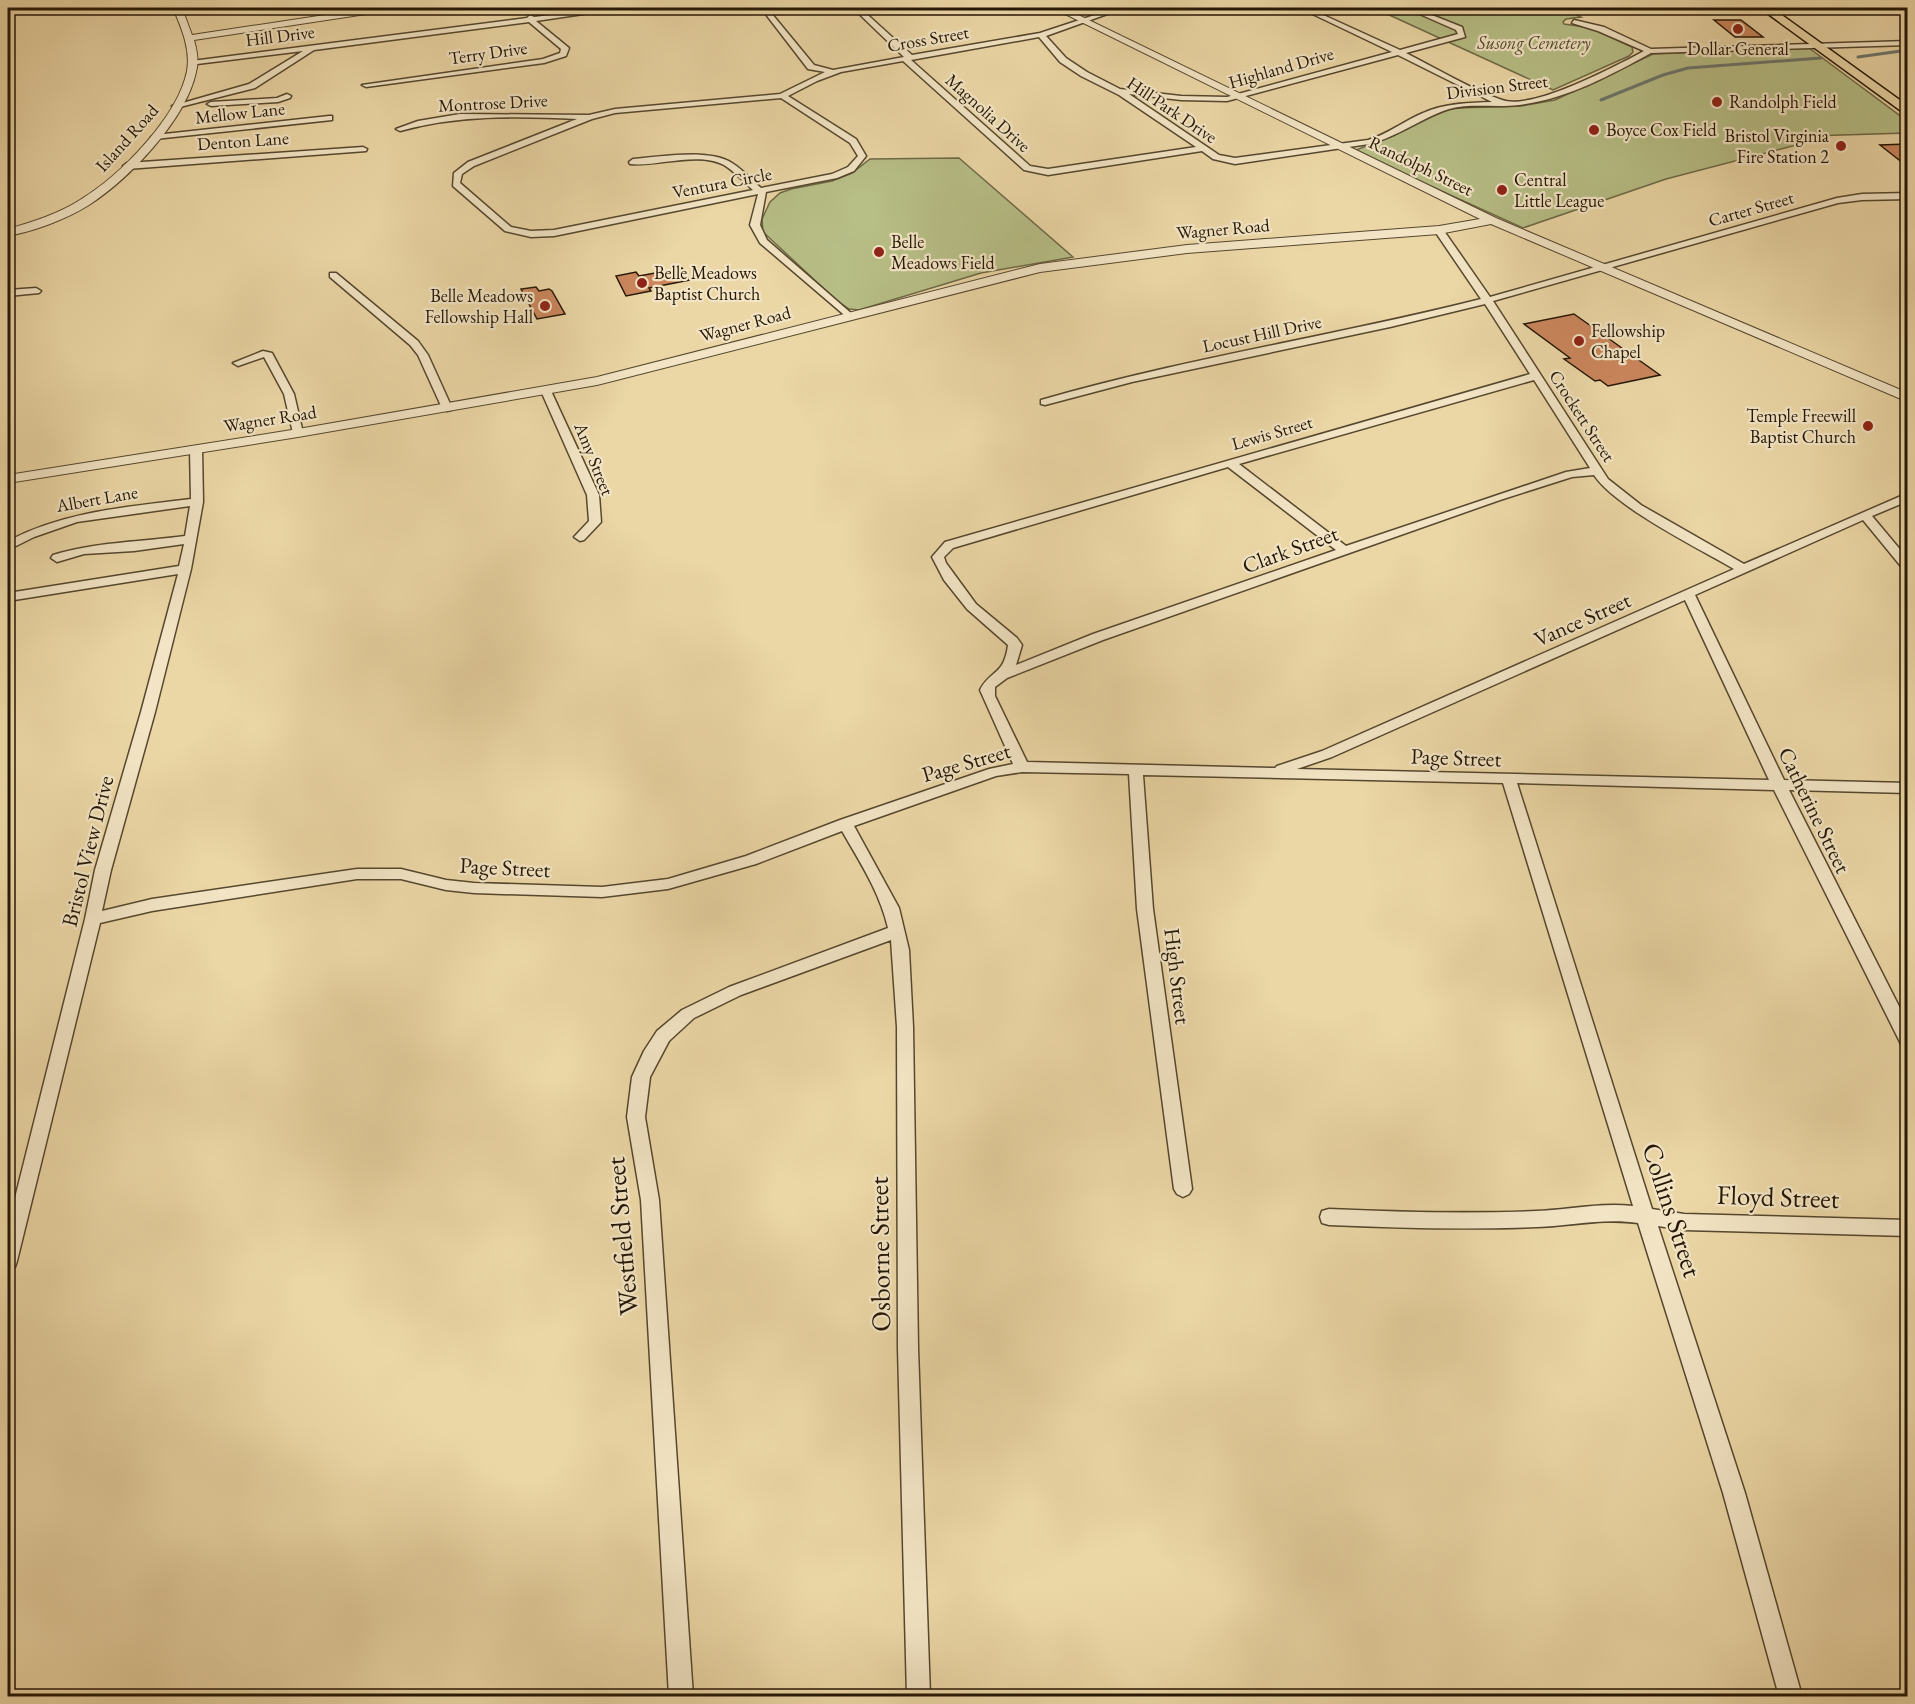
<svg xmlns="http://www.w3.org/2000/svg" width="1915" height="1704" font-family="'EB Garamond',serif">
<style>
.green{fill:#b7be86;stroke:#6e6a46;stroke-width:1.5}
.lines{fill:none;stroke-linecap:round;stroke-linejoin:round}
.stream{stroke:#6d766d;stroke-width:3}
.building{fill:#cb865d;stroke:#241706;stroke-width:1.5}
.minor-casing{stroke:#56472e;stroke-width:3}
.tertiary-casing{stroke:#56472e;stroke-width:2}
.primary-casing{stroke:#241706;stroke-width:3}
.minor{fill:#f2e4c4;fill-rule:evenodd}
.tertiary{fill:#f2e4c4;fill-rule:evenodd}
.primary{fill:#ebd6a5;fill-rule:evenodd}
.poi-dot{fill:#8f2418;stroke:#f2e4c4;stroke-width:2}
.labels{text-anchor:middle;stroke-width:4.5;stroke-linejoin:round;paint-order:stroke}
.far-street-label{font-size:18px;fill:#241706;stroke:#f2e4c4}
.far-park-label{font-size:18px;font-style:italic;fill:#50492c;stroke:#f2e4c4}
.far-poi-label{font-size:18px;fill:#241706;stroke:#f2e4c4;text-anchor:start}
.street-label{font-size:22px;fill:#241706;stroke:#f2e4c4}
.near-street-label{font-size:27px;fill:#241706;stroke:#f2e4c4}
</style>
<rect width="100%" height="100%" fill="#ebd6a5"/>
<filter id="stains"><feTurbulence type="fractalNoise" baseFrequency=".00333" numOctaves="4"/><feColorMatrix values="0 0 0 0 .2 0 0 0 0 .09 0 0 0 0 .02 0 0 0 .5 -.17"/></filter>
<radialGradient id="worn" r=".72"><stop offset=".6" stop-color="#630" stop-opacity="0"/><stop offset="1" stop-color="#630" stop-opacity=".3"/></radialGradient>
<!-- green -->
<g class="green">
<path d="M1374,8H1561L1581,17L1566,19L1563,22L1564,24L1592,28L1632,47L1633,52L1629,56L1553,90Z"/>
<path d="M1809,48L1907,121V133L1809,136L1812,141L1666,179L1523,228L1353,151L1393,136L1430,115L1455,108L1521,106L1555,100L1653,54Z"/>
<path d="M959,158L1073,257L981,273L859,310L849,309L836,300L763,232L762,219L770,202L780,193L791,189L832,181L852,173L870,159Z"/>
</g>
<g class="lines">
<!-- stream -->
<g class="stream">
<path d="M1858,57L1908,50"/>
<path d="M1601,100L1663,75L1688,68L1821,58"/>
</g>
</g>
<!-- building -->
<g class="building">
<path d="M1714,20H1741L1763,37H1735Z"/>
<path d="M1908,144V167L1880,145Z"/>
<path d="M682,268L690,280L649,288L651,291L626,296L616,276L636,272L639,276Z"/>
<path d="M536,287L539,291L549,289L552,291L565,314L537,319L521,289Z"/>
<path d="M1574,314L1660,375L1608,386L1600,380L1595,381L1564,359L1570,358L1524,324Z"/>
</g>
<g class="lines">
<!-- minor casing -->
<g class="minor-casing">
<g id="minor">
<path d="M609,8H624L536,21L569,48L566,56L544,63L366,87L362,85L543,59L560,53L561,49L529,22L314,50L255,88L176,108L172,106L249,84L303,51L189,65L192,61L527,18L530,15L534,17Z"/>
<path d="M761,8H767L814,65L833,70L904,57L853,8H860L912,55L1040,33L1116,8H1124L1046,36L1066,58L1087,72L1120,89L1181,96L1227,97L1392,52L1300,8H1308L1400,50L1458,34L1456,30L1406,8H1414L1462,27L1465,37L1406,53C1436,68 1470,89 1502,100C1532,111 1616,66 1644,51L1598,31L1572,23L1574,20L1604,27L1651,49L1908,41V45L1651,53C1609,76 1567,99 1519,105C1496,108 1471,103 1449,109C1421,118 1398,137 1369,144L1235,164L1213,159L1202,151L1048,175L1024,170L903,61L841,72L817,81L788,96L856,139L866,156L854,171L837,178L766,192L760,225L767,240L852,314L854,316L849,319L760,243L750,225L758,194L554,236L531,237L505,231L453,186L454,173L468,162L577,119C517,116 458,115 400,131L396,129L418,121L460,114L589,115L615,109L780,94L825,72L808,69ZM1039,37L1060,62L1081,76L1119,95L1196,147L1048,169L1030,166L911,60ZM1398,55L1492,102C1469,103 1445,103 1423,113C1404,121 1388,134 1368,140L1235,158L1219,155L1129,94L1181,100L1227,101ZM781,98L850,143L858,156L848,167L832,174L761,188C752,180 743,170 732,163C709,148 659,157 633,159L629,162L630,164C657,167 698,151 724,165C734,171 744,182 753,190L554,230L531,231L511,227L460,183L462,174L474,166L592,119L615,113Z"/>
<path d="M287,94L291,96L290,98L278,102L211,106L207,104L211,102L277,98Z"/>
<path d="M329,116H332V120L155,139L151,137L155,135Z"/>
<path d="M363,147L367,149L366,151L127,169L123,166L127,163Z"/>
<path d="M1908,193V199L1862,200L1838,203L1493,301L1608,479L1641,505L1744,564L1908,493V501L1872,516L1908,559V571L1904,570L1863,520L1695,595L1784,780L1908,783V793L1789,790L1908,1024V1048L1902,1047L1900,1042L1774,790L1517,783L1652,1209L1684,1214L1908,1220V1236L1684,1230L1658,1226L1745,1493L1802,1696H1779L1723,1493L1638,1223C1604,1218 1571,1226 1537,1227C1467,1230 1398,1228 1329,1225L1322,1223L1320,1217L1322,1211L1329,1209C1398,1212 1467,1214 1536,1211C1568,1210 1601,1202 1633,1206L1503,783L1143,775L1153,909L1192,1189L1189,1194L1183,1197L1177,1194L1174,1189L1137,909L1129,774L1022,772L996,776L854,826L899,908L909,950L913,1027L918,1348L930,1696H907L898,1348L897,1027L891,940L741,995L694,1018L669,1041L650,1077L645,1117L659,1200L693,1696H669L641,1200L627,1117L632,1077L644,1051L657,1031L682,1010L729,987L888,928C880,893 860,862 842,831L756,864L668,889L602,897L474,893L446,890L401,879H357L152,911L100,923L17,1261L15,1267L8,1269V1226L85,919L95,870L141,712L178,574L8,601V593L179,566L184,544L134,551L84,554L57,562L51,558L53,555C95,542 141,542 185,536L190,506L77,522L34,537L8,550V541C65,511 128,507 191,499L190,449L196,446L202,449L203,502L191,569L155,712L111,870L102,911L152,899L357,869H401L446,880L474,883L602,887L668,879L746,856L840,820L989,769L1013,764L980,690C991,669 1004,676 1008,645L967,609L944,580L932,557L945,542L1530,374L1485,304L1390,327L1132,382L1045,405L1041,404V400C1186,358 1335,336 1481,299L1434,230L1439,227L1442,228L1490,297L1837,198L1862,194ZM1534,380L1590,468L1566,472L1346,546L1239,464ZM1228,467L1336,550L1093,634L1016,665L1022,645L1017,638L976,604L946,563L944,557L953,548ZM1594,475C1615,507 1698,548 1734,569L1322,751L1277,766L1275,768L1027,762L995,696V687L1007,678L1103,640L1500,500L1572,477ZM1685,600L1769,780L1297,769L1332,757Z"/>
<path d="M330,273H336L418,341L428,355L452,408L451,410L447,411L442,408L418,355L410,345L330,277Z"/>
<path d="M36,288L41,291L39,293L8,296V290Z"/>
<path d="M263,351L272,353L294,394L303,433L302,435H294L293,433L284,394L264,357L238,366L233,363Z"/>
<path d="M546,388L551,391L599,495L601,522L584,540L580,541L574,537L589,521L587,495L541,391Z"/>
</g>
</g>
<!-- tertiary casing -->
<g class="tertiary-casing">
<g id="tertiary">
<path d="M173,8H182L192,35L371,8H391L386,11L194,40C197,50 199,61 196,72C186,120 129,179 89,205C65,220 34,231 8,236V229C32,222 58,214 80,200C120,176 178,117 187,71C191,49 181,27 173,8Z"/>
<path d="M1053,8H1064L1496,218L1908,393V402L1491,224L1439,234L1187,253L1040,272L597,385L298,437L8,483V475L298,429L597,377L1040,264L1187,245L1439,226L1480,219Z"/>
</g>
</g>
<!-- primary casing -->
<g class="primary-casing">
<path id="primary" d="M1760,8H1772L1908,106V116Z"/>
</g>
<!-- minor -->
<use href="#minor" class="minor"/>
<!-- tertiary -->
<use href="#tertiary" class="tertiary"/>
<!-- primary -->
<use href="#primary" class="primary"/>
</g>
<!-- markers -->
<g class="poi-dot">
<circle cx="1738" cy="29" r="6"/>
<circle cx="1717" cy="102" r="6"/>
<circle cx="1594" cy="130" r="6"/>
<circle cx="1841" cy="146" r="6"/>
<circle cx="1502" cy="190" r="6"/>
<circle cx="879" cy="252" r="6"/>
<circle cx="642" cy="283" r="6"/>
<circle cx="545" cy="306" r="6"/>
<circle cx="1579" cy="341" r="6"/>
<circle cx="1868" cy="426" r="6"/>
</g>
<g class="labels">
<!-- far-street labels -->
<g class="far-street-label">
<text transform="translate(280 36) rotate(-7)" y="6">Hill Drive</text>
<text transform="translate(928 39) rotate(-10)" y="6">Cross Street</text>
<text transform="translate(488 53) rotate(-8)" y="6">Terry Drive</text>
<text transform="translate(1281 68) rotate(-16)" y="6">Highland Drive</text>
<text transform="translate(1497 87) rotate(-7)" y="6">Division Street</text>
<text transform="translate(493 103) rotate(-3)" y="6">Montrose Drive</text>
<text transform="translate(1172 110) rotate(34)" y="6">Hill Park Drive</text>
<text transform="translate(240 113) rotate(-6)" y="6">Mellow Lane</text>
<text transform="translate(988 113) rotate(42)" y="6">Magnolia Drive</text>
<text transform="translate(127 138) rotate(-48)" y="6">Island Road</text>
<text transform="translate(243 141) rotate(-4)" y="6">Denton Lane</text>
<text transform="translate(1421 166) rotate(26)" y="6">Randolph Street</text>
<text transform="translate(722 183) rotate(-11)" y="6">Ventura Circle</text>
<text transform="translate(1751 209) rotate(-16)" y="6">Carter Street</text>
<text transform="translate(1223 229) rotate(-5)" y="6">Wagner Road</text>
<text transform="translate(745 324) rotate(-15)" y="6">Wagner Road</text>
<text transform="translate(1262 334) rotate(-12)" y="6">Locust Hill Drive</text>
<text transform="translate(1582 416) rotate(57)" y="6">Crockett Street</text>
<text transform="translate(270 419) rotate(-9)" y="6">Wagner Road</text>
<text transform="translate(1272 433) rotate(-16)" y="6">Lewis Street</text>
<text transform="translate(594 459) rotate(68)" y="6">Amy Street</text>
<text transform="translate(97 499) rotate(-10)" y="6">Albert Lane</text>
</g>
<!-- far-park labels -->
<g class="far-park-label">
<text x="1534" y="49">Susong Cemetery</text>
</g>
<!-- far-poi labels -->
<g class="far-poi-label">
<text x="1738" y="55" text-anchor="middle">Dollar General</text>
<text x="1729" y="108">Randolph Field</text>
<text x="1606" y="136">Boyce Cox Field</text>
<text x="1829" y="142" text-anchor="end">Bristol Virginia<tspan x="1829" dy="21">Fire Station 2</tspan></text>
<text x="1514" y="186">Central<tspan x="1514" dy="21">Little League</tspan></text>
<text x="891" y="248">Belle<tspan x="891" dy="21">Meadows Field</tspan></text>
<text x="654" y="279">Belle Meadows<tspan x="654" dy="21">Baptist Church</tspan></text>
<text x="533" y="302" text-anchor="end">Belle Meadows<tspan x="533" dy="21">Fellowship Hall</tspan></text>
<text x="1591" y="337">Fellowship<tspan x="1591" dy="21">Chapel</tspan></text>
<text x="1856" y="422" text-anchor="end">Temple Freewill<tspan x="1856" dy="21">Baptist Church</tspan></text>
</g>
<!-- street labels -->
<g class="street-label">
<text transform="translate(1290 549) rotate(-20)" y="8">Clark Street</text>
<text transform="translate(1582 619) rotate(-24)" y="8">Vance Street</text>
<text transform="translate(1456 757) rotate(2)" y="8">Page Street</text>
<text transform="translate(966 762) rotate(-16)" y="8">Page Street</text>
<text transform="translate(1815 810) rotate(64)" y="8">Catherine Street</text>
<text transform="translate(87 851) rotate(-76)" y="8">Bristol View Drive</text>
<text transform="translate(505 867) rotate(3)" y="8">Page Street</text>
<text transform="translate(1178 976) rotate(83)" y="8">High Street</text>
</g>
<!-- near-street labels -->
<g class="near-street-label">
<text transform="translate(1778 1197) rotate(2)" y="9">Floyd Street</text>
<text transform="translate(1672 1210) rotate(72)" y="9">Collins Street</text>
<text transform="translate(622 1236) rotate(-95)" y="9">Westfield Street</text>
<text transform="translate(880 1254) rotate(-91)" y="9">Osborne Street</text>
</g>
</g>
<!-- margin -->
<rect width="1915" height="1704" fill="none" stroke="#ebd6a5" stroke-width="30"/>
<rect x="9" y="9" width="1897" height="1686" fill="none" stroke="#241706" stroke-width="3"/>
<rect x="15" y="15" width="1885" height="1674" fill="none" stroke="#241706" stroke-width="1.5"/>
<rect width="100%" height="100%" filter="url(#stains)"/>
<rect width="100%" height="100%" fill="url(#worn)"/>
</svg>
